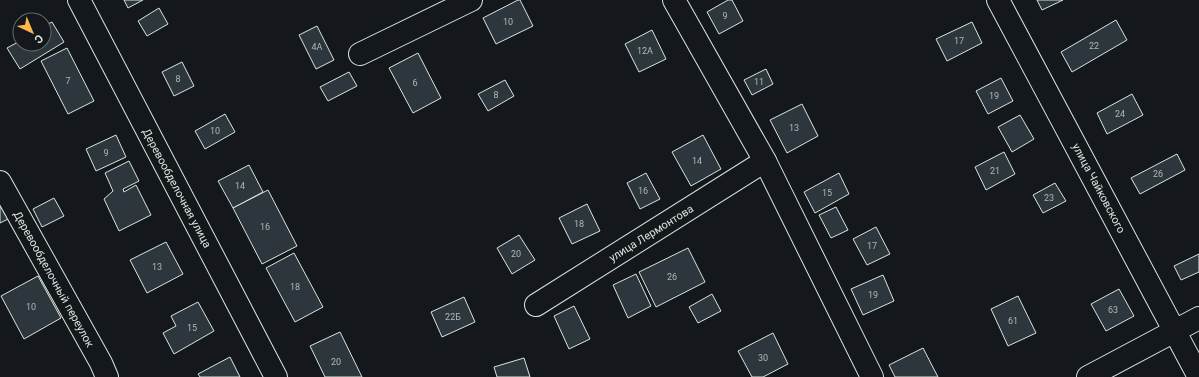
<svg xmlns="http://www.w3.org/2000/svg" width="1199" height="377" font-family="Roboto,sans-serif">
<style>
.building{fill:#2c363c;stroke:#d8e6dc}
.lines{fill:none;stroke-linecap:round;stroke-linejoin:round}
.minor-casing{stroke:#d8e6dc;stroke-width:24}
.minor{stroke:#14181c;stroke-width:22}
.labels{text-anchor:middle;stroke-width:3;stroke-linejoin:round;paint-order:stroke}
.number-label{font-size:9px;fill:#adbab4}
.street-label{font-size:11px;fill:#d8e6dc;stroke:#14181c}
</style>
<rect width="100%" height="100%" fill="#14181c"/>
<!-- building -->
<g class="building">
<path d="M124,0H143L128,8Z"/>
<path d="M518,0H520L533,26L496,44L483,18Z"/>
<path d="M728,0H732L743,21L719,34L707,12Z"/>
<path d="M1037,0H1063L1042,10Z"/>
<path d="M159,8L168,24L147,36L138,21Z"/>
<path d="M1116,20L1127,40L1072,72L1061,52Z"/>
<path d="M52,22L64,42L20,69L7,48L20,41V44H44V26Z"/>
<path d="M972,22L982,43L947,61L936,39Z"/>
<path d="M317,26L334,60L316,69L299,35Z"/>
<path d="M652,30L666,59L639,72L625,44Z"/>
<path d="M67,48L94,101L68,114L41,61Z"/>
<path d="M418,53L441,98L413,113L389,68Z"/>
<path d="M182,62L194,86L174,96L162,72Z"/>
<path d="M766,69L773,84L752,95L744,80Z"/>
<path d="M349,72L357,86L328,101L320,87Z"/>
<path d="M1001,78L1013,101L988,114L976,91Z"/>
<path d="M505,80L514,96L488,111L478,94Z"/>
<path d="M1132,94L1143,115L1107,134L1097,113Z"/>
<path d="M802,104L818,136L787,153L770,120Z"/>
<path d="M225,114L235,132L205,149L195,131Z"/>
<path d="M1020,115L1034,139L1012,152L998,127Z"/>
<path d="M116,135L126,157L96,171L86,149Z"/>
<path d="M703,135L721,169L691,186L672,152Z"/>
<path d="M1004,152L1015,174L986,190L975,167Z"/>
<path d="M1177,154L1185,170L1140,194L1131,178Z"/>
<path d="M129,161L139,181L123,189L124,192L136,185L151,215L119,231L104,199L113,191L105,173Z"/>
<path d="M249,165L263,192L233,208L218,181Z"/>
<path d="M646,173L660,199L640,209L627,183Z"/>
<path d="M839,173L849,194L815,213L804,192Z"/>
<path d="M1055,183L1066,201L1043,213L1033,195Z"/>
<path d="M268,190L297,246L262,264L233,208Z"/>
<path d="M54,198L64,216L42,227L33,209Z"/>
<path d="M0,199L10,218L0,223Z"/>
<path d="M587,204L600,231L572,244L559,218Z"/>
<path d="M836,207L848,230L831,238L819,215Z"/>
<path d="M876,227L890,254L867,265L853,239Z"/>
<path d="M519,235L535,260L512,274L497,248Z"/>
<path d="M166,242L183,274L147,293L130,260Z"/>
<path d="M688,248L705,282L656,307L639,272Z"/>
<path d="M294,253L323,307L295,322L266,268Z"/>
<path d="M1199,254V272L1181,280L1174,266Z"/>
<path d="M636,274L651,306L628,318L613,285Z"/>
<path d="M883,275L894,301L863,315L851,289Z"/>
<path d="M38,276L61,318L24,339L1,296Z"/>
<path d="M1119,289L1134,316L1106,331L1091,304Z"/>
<path d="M712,294L721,311L698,323L689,307Z"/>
<path d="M1018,296L1036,333L1008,346L991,309Z"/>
<path d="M464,297L475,322L442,337L431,312Z"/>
<path d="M198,302L214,331L174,354L163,333L176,326L171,316Z"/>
<path d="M574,306L590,339L569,349L554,316Z"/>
<path d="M340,332L362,377H325L310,346Z"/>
<path d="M773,333L788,364L763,377H752L738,351Z"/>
<path d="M923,348L938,377H895L889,365Z"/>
<path d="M230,357L240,377H200L198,374Z"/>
<path d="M524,358L530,377H497L494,367Z"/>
</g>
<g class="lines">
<!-- minor casing -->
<g class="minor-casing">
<g id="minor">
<path d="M79,0L276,377"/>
<path d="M674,0L765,161L872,377"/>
<path d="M998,0L1199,377"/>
<path d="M360,54L471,0"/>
<path d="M0,182L101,363L107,377"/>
<path d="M536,305L765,161"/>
<path d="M1088,377L1199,318"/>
</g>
</g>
<!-- minor -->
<use href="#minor" class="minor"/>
</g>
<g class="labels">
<!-- number labels -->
<g class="number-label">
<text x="725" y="19">9</text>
<text x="508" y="25">10</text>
<text x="959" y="44">17</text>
<text x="1094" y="49">22</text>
<text x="317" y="50">4А</text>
<text x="645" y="54">12А</text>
<text x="178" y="82">8</text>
<text x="68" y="84">7</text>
<text x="759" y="85">11</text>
<text x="415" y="86">6</text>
<text x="496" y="98">8</text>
<text x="994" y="99">19</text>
<text x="1120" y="117">24</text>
<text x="794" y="131">13</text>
<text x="215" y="134">10</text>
<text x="106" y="156">9</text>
<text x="697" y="164">14</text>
<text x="995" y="174">21</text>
<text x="1158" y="177">26</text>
<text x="240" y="189">14</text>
<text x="643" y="194">16</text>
<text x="827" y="196">15</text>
<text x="1049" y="201">23</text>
<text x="579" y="227">18</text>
<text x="265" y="230">16</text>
<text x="872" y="249">17</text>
<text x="516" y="257">20</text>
<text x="157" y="270">13</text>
<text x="672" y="280">26</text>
<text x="295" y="290">18</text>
<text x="873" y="298">19</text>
<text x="31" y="310">10</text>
<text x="1113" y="313">63</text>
<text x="453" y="320">22Б</text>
<text x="1013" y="324">61</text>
<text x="192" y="331">15</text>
<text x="763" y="361">30</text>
<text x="336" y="365">20</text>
</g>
<!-- street labels -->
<g class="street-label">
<text transform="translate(177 188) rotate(62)" y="4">Деревообделочная улица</text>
<text transform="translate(1099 188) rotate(62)" y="4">улица Чайковского</text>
<text transform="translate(651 233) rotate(-32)" y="4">улица Лермонтова</text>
<text transform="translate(54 279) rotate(61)" y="4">Деревообделочный переулок</text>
</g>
</g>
<!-- north arrow -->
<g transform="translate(32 32) rotate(136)"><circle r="19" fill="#14181c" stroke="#626a69"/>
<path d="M0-3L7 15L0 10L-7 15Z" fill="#ffb74d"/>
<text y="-6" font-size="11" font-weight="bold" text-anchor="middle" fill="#d8e6dc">С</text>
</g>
</svg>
